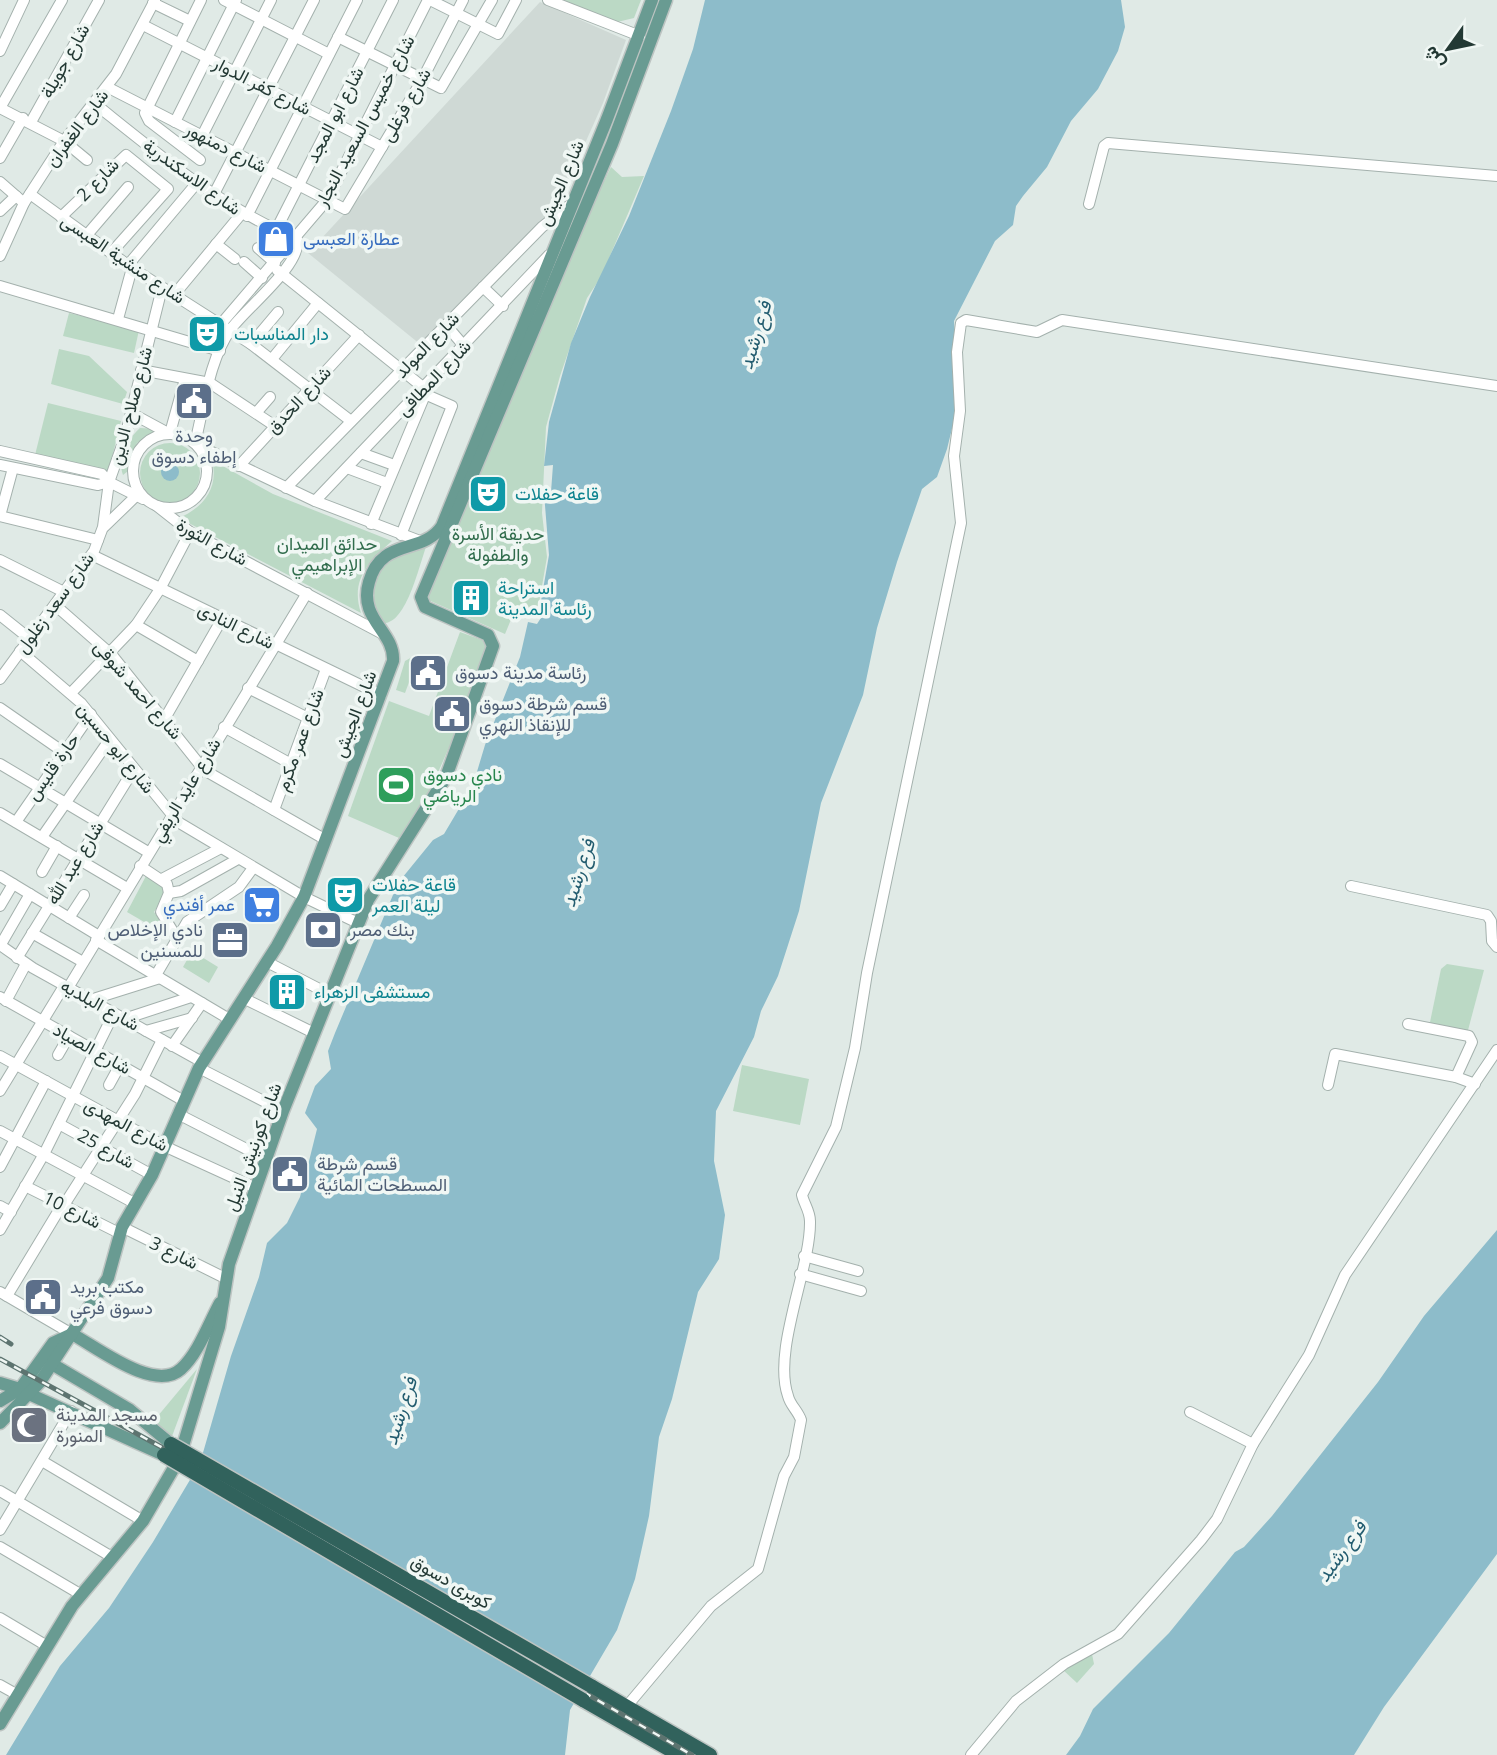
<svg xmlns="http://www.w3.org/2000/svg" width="1497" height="1755" font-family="'Open Sans',Vazirmatn,sans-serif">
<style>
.built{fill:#cfd9d5}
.green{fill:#bbd9c5}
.water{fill:#8dbcca}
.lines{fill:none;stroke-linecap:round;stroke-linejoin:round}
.minor-casing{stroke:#a4b1ad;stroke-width:12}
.major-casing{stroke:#bdc4c2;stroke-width:15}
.highway-casing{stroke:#bdc4c2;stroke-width:17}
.minor{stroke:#fff;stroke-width:10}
.major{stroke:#699b92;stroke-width:12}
.highway{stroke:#31625c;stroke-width:14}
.rail-casing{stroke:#5d7470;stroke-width:5}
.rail{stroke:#f0f7f4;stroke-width:2.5;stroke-dasharray:8;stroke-linecap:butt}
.highway-bridge-casing{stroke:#bdc4c2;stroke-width:17;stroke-linecap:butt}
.highway-bridge{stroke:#31625c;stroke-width:14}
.labels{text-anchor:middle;stroke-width:7;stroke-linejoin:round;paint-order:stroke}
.street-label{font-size:18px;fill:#233934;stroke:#f0f7f4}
.shop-label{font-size:18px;fill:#366cbe;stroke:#f0f7f4;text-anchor:start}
.culture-label{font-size:18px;fill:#0d838f;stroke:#f0f7f4;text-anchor:start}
.service-label{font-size:18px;fill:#4e5e75;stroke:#f0f7f4;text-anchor:start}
.park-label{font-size:18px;fill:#306c4c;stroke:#f0f7f4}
.leisure-label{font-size:18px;fill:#27864d;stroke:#f0f7f4;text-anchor:start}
.worship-label{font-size:18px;fill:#5b616d;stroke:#f0f7f4;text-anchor:start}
.water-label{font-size:19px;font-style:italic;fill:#225c6f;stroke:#f0f7f4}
</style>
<rect width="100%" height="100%" fill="#e0eae6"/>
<!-- built -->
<path class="built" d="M540,2L626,40L603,103L557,206L421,345L308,253Z"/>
<!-- green -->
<g class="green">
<path d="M561,0H641L634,18L613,23Z"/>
<path d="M611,167L622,177L644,176L601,277L587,298L560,376L546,427L542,513L547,557L538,609L531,612L517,605L505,634L426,599L558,275Z"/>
<path d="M69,313L139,330L134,353L63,336Z"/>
<path d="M59,349L89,356L127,392L123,404L51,384Z"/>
<path d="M48,403L121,421L107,478L34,459Z"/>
<path d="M140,428L158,429L137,443L128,471L123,475C117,458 127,440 140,428Z"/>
<circle cx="170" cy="473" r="30"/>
<path d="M212,460L273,494L392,541C369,561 350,580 361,613L179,518C204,507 219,488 212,460Z"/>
<path d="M426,547C419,566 406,625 383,623C359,582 384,553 426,547Z"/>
<path d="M460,632L482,640L488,650L463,711L447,705L441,717L458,727L425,802L399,838L348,816L389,701L429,716Z"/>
<path d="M414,656L418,658L405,693L396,690L405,661Z"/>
<path d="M146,876L161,883L164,896L154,912L170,937L127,912Z"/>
<path d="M192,951L218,967L209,983L183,967Z"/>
<path d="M1447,964L1484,970L1467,1034L1429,1027L1441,969Z"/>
<path d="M742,1065L809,1079L800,1125L733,1111Z"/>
<path d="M197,1369L171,1439L152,1423Z"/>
<path d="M1092,1654L1094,1664L1077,1683L1062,1669Z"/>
</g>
<!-- water -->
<g class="water">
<path d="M705,0H1121L1125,27L1118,51L1098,89L1071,121L1047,167L1023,196L1016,206L1013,225L995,241L954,321L959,400L947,449L937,477L922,489L897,562L877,628L863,695L821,803L799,911L778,976L761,1011L754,1037L716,1111L714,1161L725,1215L719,1259L698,1292L672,1399L659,1437L649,1516L635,1579L617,1630L570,1710L565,1755H6L60,1666L109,1608L153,1542L200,1463L231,1356L259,1277L267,1243L287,1223L300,1197L317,1129L305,1113L315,1086L331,1069L328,1051L335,1033L398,883L433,840L444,834L473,785L485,745L520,657L528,622L537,624L546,610L540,607L549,555L544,493L551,492L553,465L544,466L549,422L571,343L590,297L629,216L671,111L693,49Z"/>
<circle cx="170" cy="472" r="9"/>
<path d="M1497,1230V1554L1384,1707L1354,1755H1066L1080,1736L1093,1709L1169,1633L1235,1552L1244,1547L1272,1516L1378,1382L1424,1316Z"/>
</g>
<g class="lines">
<!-- minor casing -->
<g class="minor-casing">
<g id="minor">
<path d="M62,0L0,108L64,141L87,160"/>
<path d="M224,0L329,54"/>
<path d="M430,0L498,34L516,0"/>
<path d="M548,0L640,36"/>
<path d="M153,3L190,21"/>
<path d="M143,25L382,147"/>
<path d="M338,37L441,88L492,0"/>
<path d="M0,51L24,0"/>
<path d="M107,87L345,209L422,80L463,0"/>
<path d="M94,103C159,155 220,207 297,239C303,264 246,308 231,329C209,359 204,408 195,443"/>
<path d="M31,122L99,0"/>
<path d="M175,122L236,0"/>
<path d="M202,136L271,0"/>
<path d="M0,158L23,118"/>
<path d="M200,160L149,121L145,113L201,0"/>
<path d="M0,182L24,203"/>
<path d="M30,194L132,268L251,344L351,421"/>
<path d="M213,196L314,0"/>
<path d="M1089,204L1104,146L1108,143L1497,176"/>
<path d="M0,211L16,196"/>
<path d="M247,216L357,0"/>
<path d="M61,217L126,155L168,189L111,253"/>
<path d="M276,230L393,0"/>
<path d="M86,236L128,187"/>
<path d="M216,244L235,259"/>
<path d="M258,248L275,263"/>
<path d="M0,256L24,203L64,141L116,74L155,0"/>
<path d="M244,262L262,278"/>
<path d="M128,265L196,184"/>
<path d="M277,270L424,388"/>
<path d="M0,286L220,351"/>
<path d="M483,287L503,306"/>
<path d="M174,295L242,213"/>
<path d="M118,319L132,268"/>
<path d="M221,324L327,200L428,0"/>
<path d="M446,325L464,346"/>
<path d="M251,344L278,312"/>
<path d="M272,359L318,303"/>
<path d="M141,370L210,383L275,426"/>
<path d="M131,413L168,433"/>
<path d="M256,413L270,397"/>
<path d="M170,433L185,379"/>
<circle cx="170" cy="471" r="37"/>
<path d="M197,445L315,501L420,541"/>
<path d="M0,451L102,474L109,482L143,499"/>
<path d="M361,453L394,465"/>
<path d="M0,465L98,485L109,482"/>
<path d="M239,466L359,335"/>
<path d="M347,468L387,483"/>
<path d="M286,488L542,227L570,205"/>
<path d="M315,501L549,255"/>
<path d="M157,506L190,532L381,633"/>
<path d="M0,516L98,540"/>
<path d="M0,516L13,468"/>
<path d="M371,524L425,395"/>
<path d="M104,527L136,496"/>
<path d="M401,535L452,406L420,392"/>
<path d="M92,555L381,695"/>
<path d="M0,560L64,592"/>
<path d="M55,605L112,655L204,770L326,840"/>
<path d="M0,615L30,639"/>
<path d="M136,625L198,661"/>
<path d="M20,651L81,703L178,822L304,897L358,923"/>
<path d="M0,679L94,551L103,527L109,482L125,437L162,288"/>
<path d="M248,688L308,718"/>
<path d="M71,693L136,625L160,589L190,532"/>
<path d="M0,708L62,751"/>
<path d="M164,720L222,619"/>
<path d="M224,727L291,764"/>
<path d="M0,764L148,852"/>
<path d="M274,810L326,669"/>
<path d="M0,813L127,888"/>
<path d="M16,822L91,714"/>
<path d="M42,837L110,739"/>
<path d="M140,866L167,884L169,893L161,912L177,938"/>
<path d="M42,872L57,846"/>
<path d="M0,876L99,936"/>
<path d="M162,879L221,848"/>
<path d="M1351,886L1487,915L1491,921L1492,941L1497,947"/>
<path d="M169,893L181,891L238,859"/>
<path d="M0,906L13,884"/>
<path d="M69,918L84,895"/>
<path d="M32,933L83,962"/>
<path d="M96,940L229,1019"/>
<path d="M0,945L33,968L202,1062"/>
<path d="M0,946L30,894"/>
<path d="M17,958L134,769"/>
<path d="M267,962L329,994"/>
<path d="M156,975L187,922L239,887L253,868"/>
<path d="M68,988L307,593"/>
<path d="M0,997L184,1101"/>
<path d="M243,998L314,1033"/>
<path d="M90,1000L160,978"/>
<path d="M6,1001L26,964"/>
<path d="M124,1019L191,997"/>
<path d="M1408,1024L1469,1036L1472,1042L1456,1077"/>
<path d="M146,1031L192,1018"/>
<path d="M172,1046L202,1003"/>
<path d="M58,1055L69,1036"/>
<path d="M0,1056L164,1146L256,1188"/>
<path d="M199,1068L283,1111"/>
<path d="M109,1085L120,1065"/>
<path d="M1328,1085L1335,1054L1456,1077L1475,1084"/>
<path d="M0,1091L64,986"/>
<path d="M178,1114L266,1159"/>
<path d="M59,1124L152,1175"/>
<path d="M0,1131L136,1204"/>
<path d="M0,1167L46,1081"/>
<path d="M25,1186L119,1233"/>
<path d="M64,1205L135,1094L162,1040"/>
<path d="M0,1206L11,1212"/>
<path d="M122,1227L227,1279"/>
<path d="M0,1230L44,1154L114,1013"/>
<path d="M804,1256L858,1271"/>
<path d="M800,1274L861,1291"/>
<path d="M0,1292L72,1334"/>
<path d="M7,1296L62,1205"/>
<path d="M1190,1412L1253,1444"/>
<path d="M42,1461L143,1521"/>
<path d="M0,1491L112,1557"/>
<path d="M0,1530L71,1411"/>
<path d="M0,1547L80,1594"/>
<path d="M0,1618L47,1646"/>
<path d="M0,1685L16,1694"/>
<path d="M627,1706L711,1606L758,1569L784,1476L794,1457L801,1420C798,1411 790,1405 788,1396C772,1350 811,1268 810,1221C810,1211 804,1204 802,1195L836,1127L855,1048L867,973L961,523L954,456L960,411L957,352L961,323L966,320L1037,332L1062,320L1497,386"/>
<path d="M971,1755L1016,1701L1064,1664L1118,1634L1201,1540L1217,1519L1253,1444L1309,1355L1345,1275L1497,1050"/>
</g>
</g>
<!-- major casing -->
<g class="major-casing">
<g id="major">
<path d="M72,1334C98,1348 155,1393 181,1369C198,1354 209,1323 220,1303"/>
<path d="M52,1364L130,1410L171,1444"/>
<path d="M0,1383L20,1389"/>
<path d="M29,1394L164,1455"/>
<path d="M0,1401L20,1389L53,1343L72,1334"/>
<path d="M0,1423L40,1382L108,1278L122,1227L152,1175L199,1068L277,946L304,897L393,661C395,631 358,620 369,582C381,537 423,555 442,526L607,119L652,0"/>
<path d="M0,1724L72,1606L143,1521L179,1459L219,1327L229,1264L283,1111L368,900L446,777L493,646L488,635L425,607L421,597L612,144L666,0"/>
</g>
</g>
<!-- highway casing -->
<g class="highway-casing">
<g id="highway">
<path d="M591,1686L710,1755"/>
<path d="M583,1700L679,1755"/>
</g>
</g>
<!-- minor -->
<use href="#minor" class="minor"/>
<!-- major -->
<use href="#major" class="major"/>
<!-- highway -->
<use href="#highway" class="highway"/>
<!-- rail casing -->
<g class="rail-casing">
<g id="rail">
<path d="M0,1337L11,1344"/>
<path d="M0,1359L163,1448L692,1755"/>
</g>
</g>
<!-- rail -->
<use href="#rail" class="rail"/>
<!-- highway-bridge casing -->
<g class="highway-bridge-casing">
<g id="highway-bridge">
<path d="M171,1444L591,1686"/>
<path d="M164,1455L583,1700"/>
</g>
</g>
<!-- highway-bridge -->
<use href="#highway-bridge" class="highway-bridge"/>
</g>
<!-- icons -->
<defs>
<g id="shop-square" transform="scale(2.0125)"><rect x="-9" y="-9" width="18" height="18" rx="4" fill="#3f7fe0" stroke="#f0f7f4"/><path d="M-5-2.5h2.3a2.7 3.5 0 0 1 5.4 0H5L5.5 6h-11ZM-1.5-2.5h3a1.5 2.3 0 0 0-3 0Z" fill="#fff"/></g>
<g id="theatre-square" transform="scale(2.0125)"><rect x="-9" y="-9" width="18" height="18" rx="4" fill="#0f9aa8" stroke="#f0f7f4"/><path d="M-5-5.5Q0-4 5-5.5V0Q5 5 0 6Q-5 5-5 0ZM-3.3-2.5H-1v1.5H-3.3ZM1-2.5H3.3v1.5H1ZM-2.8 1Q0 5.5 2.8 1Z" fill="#fff"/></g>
<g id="civic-square" transform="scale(2.0125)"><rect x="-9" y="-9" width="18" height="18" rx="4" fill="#5c6f8a" stroke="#f0f7f4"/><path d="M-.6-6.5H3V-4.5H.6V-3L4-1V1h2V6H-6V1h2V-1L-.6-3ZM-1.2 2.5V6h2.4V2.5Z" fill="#fff"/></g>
<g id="building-square" transform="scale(2.0125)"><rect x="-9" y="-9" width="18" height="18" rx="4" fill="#0f9aa8" stroke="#f0f7f4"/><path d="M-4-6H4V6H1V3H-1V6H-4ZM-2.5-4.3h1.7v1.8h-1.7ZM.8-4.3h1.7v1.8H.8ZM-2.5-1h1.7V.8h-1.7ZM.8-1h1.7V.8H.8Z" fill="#fff"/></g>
<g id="stadium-square" transform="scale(2.0125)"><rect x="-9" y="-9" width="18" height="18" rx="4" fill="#2e9e5b" stroke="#f0f7f4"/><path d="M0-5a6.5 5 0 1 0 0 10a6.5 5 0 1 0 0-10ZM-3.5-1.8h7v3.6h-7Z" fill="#fff"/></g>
<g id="supermarket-square" transform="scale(2.0125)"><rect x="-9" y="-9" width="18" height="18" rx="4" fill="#3f7fe0" stroke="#f0f7f4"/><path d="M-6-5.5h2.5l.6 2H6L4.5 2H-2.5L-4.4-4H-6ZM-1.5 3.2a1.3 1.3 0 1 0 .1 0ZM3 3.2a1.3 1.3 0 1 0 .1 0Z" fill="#fff"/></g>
<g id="bank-square" transform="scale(2.0125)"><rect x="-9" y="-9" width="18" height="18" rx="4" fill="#5c6f8a" stroke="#f0f7f4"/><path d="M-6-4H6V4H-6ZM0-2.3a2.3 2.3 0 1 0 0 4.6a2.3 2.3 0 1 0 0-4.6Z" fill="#fff"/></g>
<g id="office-square" transform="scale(2.0125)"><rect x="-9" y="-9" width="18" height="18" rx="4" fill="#5c6f8a" stroke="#f0f7f4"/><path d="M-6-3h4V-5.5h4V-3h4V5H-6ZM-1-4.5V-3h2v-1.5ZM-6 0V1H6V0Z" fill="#fff"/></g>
<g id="mosque-square" transform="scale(2.0125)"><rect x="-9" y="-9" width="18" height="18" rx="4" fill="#6b7280" stroke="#f0f7f4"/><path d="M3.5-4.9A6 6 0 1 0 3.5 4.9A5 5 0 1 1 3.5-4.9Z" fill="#fff"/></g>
</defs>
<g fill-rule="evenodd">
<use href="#shop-square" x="276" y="239"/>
<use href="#theatre-square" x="207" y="334"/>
<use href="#civic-square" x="194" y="401"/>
<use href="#theatre-square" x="488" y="494"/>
<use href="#building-square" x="471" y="598"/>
<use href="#civic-square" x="428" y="673"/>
<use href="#civic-square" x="452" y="714"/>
<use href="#stadium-square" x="396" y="785"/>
<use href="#theatre-square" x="345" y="895"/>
<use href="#supermarket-square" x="262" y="905"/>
<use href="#bank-square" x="323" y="930"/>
<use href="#office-square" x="230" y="940"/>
<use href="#building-square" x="287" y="992"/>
<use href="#civic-square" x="290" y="1174"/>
<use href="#civic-square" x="43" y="1297"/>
<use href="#mosque-square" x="29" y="1425"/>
</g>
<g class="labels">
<!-- street labels -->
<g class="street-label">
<text transform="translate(65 61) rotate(-61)" y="6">شارع جويلة</text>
<text transform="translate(262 86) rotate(27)" y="6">شارع كفر الدوار</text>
<text transform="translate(406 105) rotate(-60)" y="6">شارع فرغلى</text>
<text transform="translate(335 115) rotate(-63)" y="6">شارع ابو المجد</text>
<text transform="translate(365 121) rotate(-62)" y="6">شارع خميس السعيد النجار</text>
<text transform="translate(77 128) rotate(-53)" y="6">شارع الغفران</text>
<text transform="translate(226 148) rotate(27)" y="6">شارع دمنهور</text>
<text transform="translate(192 177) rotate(36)" y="6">شارع الاسكندرية</text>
<text transform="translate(98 180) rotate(-46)" y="6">شارع 2</text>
<text transform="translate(561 183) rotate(-67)" y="6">شارع الجيش</text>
<text transform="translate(123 259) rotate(34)" y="6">شارع منشية العبسى</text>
<text transform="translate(427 345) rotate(-46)" y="6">شارع المولد</text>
<text transform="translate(434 378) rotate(-46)" y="6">شارع المطافى</text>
<text transform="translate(299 400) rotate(-47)" y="6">شارع الحدق</text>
<text transform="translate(131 406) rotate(-75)" y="6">شارع صلاح الدين</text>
<text transform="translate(212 542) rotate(29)" y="6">شارع الثورة</text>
<text transform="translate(55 603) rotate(-54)" y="6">شارع سعد زغلول</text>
<text transform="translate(236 626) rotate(26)" y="6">شارع النادى</text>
<text transform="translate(138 690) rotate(49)" y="6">شارع احمد شوقى</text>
<text transform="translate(355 714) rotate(-69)" y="6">شارع الجيش</text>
<text transform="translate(300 740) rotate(-70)" y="6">شارع عمر مكرم</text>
<text transform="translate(116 748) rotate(51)" y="6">شارع ابو حسين</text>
<text transform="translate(53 767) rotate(-55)" y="6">حارة قليس</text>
<text transform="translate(186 790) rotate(-59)" y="6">شارع عايد الريفي</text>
<text transform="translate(75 863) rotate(-59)" y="6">شارع عبد الله</text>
<text transform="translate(100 1005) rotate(29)" y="6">شارع البلديه</text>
<text transform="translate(92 1049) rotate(29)" y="6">شارع الصياد</text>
<text transform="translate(126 1125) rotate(28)" y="6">شارع المهدى</text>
<text transform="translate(253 1147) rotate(-70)" y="6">شارع كورنيش النيل</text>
<text transform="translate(106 1149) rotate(29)" y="6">شارع 25</text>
<text transform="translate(72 1210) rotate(26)" y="6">شارع 10</text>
<text transform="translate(174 1253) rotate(26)" y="6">شارع 3</text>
<text transform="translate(451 1582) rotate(30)" y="6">كوبرى دسوق</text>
</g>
<!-- shop labels -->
<g class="shop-label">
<text x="303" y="245">عطارة العبسى</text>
<text x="235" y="911" text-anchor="end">عمر أفندي</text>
</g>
<!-- culture labels -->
<g class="culture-label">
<text x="234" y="340">دار المناسبات</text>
<text x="515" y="500">قاعة حفلات</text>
<text x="498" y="594">استراحة<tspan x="498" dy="21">رئاسة المدينة</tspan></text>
<text x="372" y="891">قاعة حفلات<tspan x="372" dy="21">ليلة العمر</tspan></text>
<text x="314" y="998">مستشفى الزهراء</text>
</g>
<!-- service labels -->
<g class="service-label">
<text x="194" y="442" text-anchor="middle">وحدة<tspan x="194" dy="21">إطفاء دسوق</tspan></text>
<text x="455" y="679">رئاسة مدينة دسوق</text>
<text x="479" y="710">قسم شرطة دسوق<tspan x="479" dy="21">للإنقاذ النهري</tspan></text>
<text x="203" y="936" text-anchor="end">نادي الإخلاص<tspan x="203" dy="21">للمسنين</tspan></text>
<text x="350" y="936">بنك مصر</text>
<text x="317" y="1170">قسم شرطة<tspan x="317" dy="21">المسطحات المائية</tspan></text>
<text x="70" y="1293">مكتب بريد<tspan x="70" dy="21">دسوق فرعي</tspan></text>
</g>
<!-- park labels -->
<g class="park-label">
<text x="498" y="540">حديقة الأسرة<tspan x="498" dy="21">والطفولة</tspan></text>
<text x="327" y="550">حدائق الميدان<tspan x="327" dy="21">الإبراهيمي</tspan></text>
</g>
<!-- leisure labels -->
<g class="leisure-label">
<text x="423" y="781">نادي دسوق<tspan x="423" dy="21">الرياضي</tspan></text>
</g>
<!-- worship labels -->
<g class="worship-label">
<text x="56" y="1421">مسجد المدينة<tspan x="56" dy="21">المنورة</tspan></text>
</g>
<!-- water labels -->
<g class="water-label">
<text transform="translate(755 335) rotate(-73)" y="7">فرع رشيد</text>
<text transform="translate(578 873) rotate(-72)" y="7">فرع رشيد</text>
<text transform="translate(400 1411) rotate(-72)" y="7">فرع رشيد</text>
<text transform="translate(1341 1551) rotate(-54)" y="7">فرع رشيد</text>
</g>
</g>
<!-- north arrow -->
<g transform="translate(1448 49) rotate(237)" stroke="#f0f7f4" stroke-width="5" paint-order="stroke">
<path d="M0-5L12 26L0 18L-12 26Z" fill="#233934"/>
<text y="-10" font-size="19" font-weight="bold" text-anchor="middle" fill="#233934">ش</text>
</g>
</svg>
